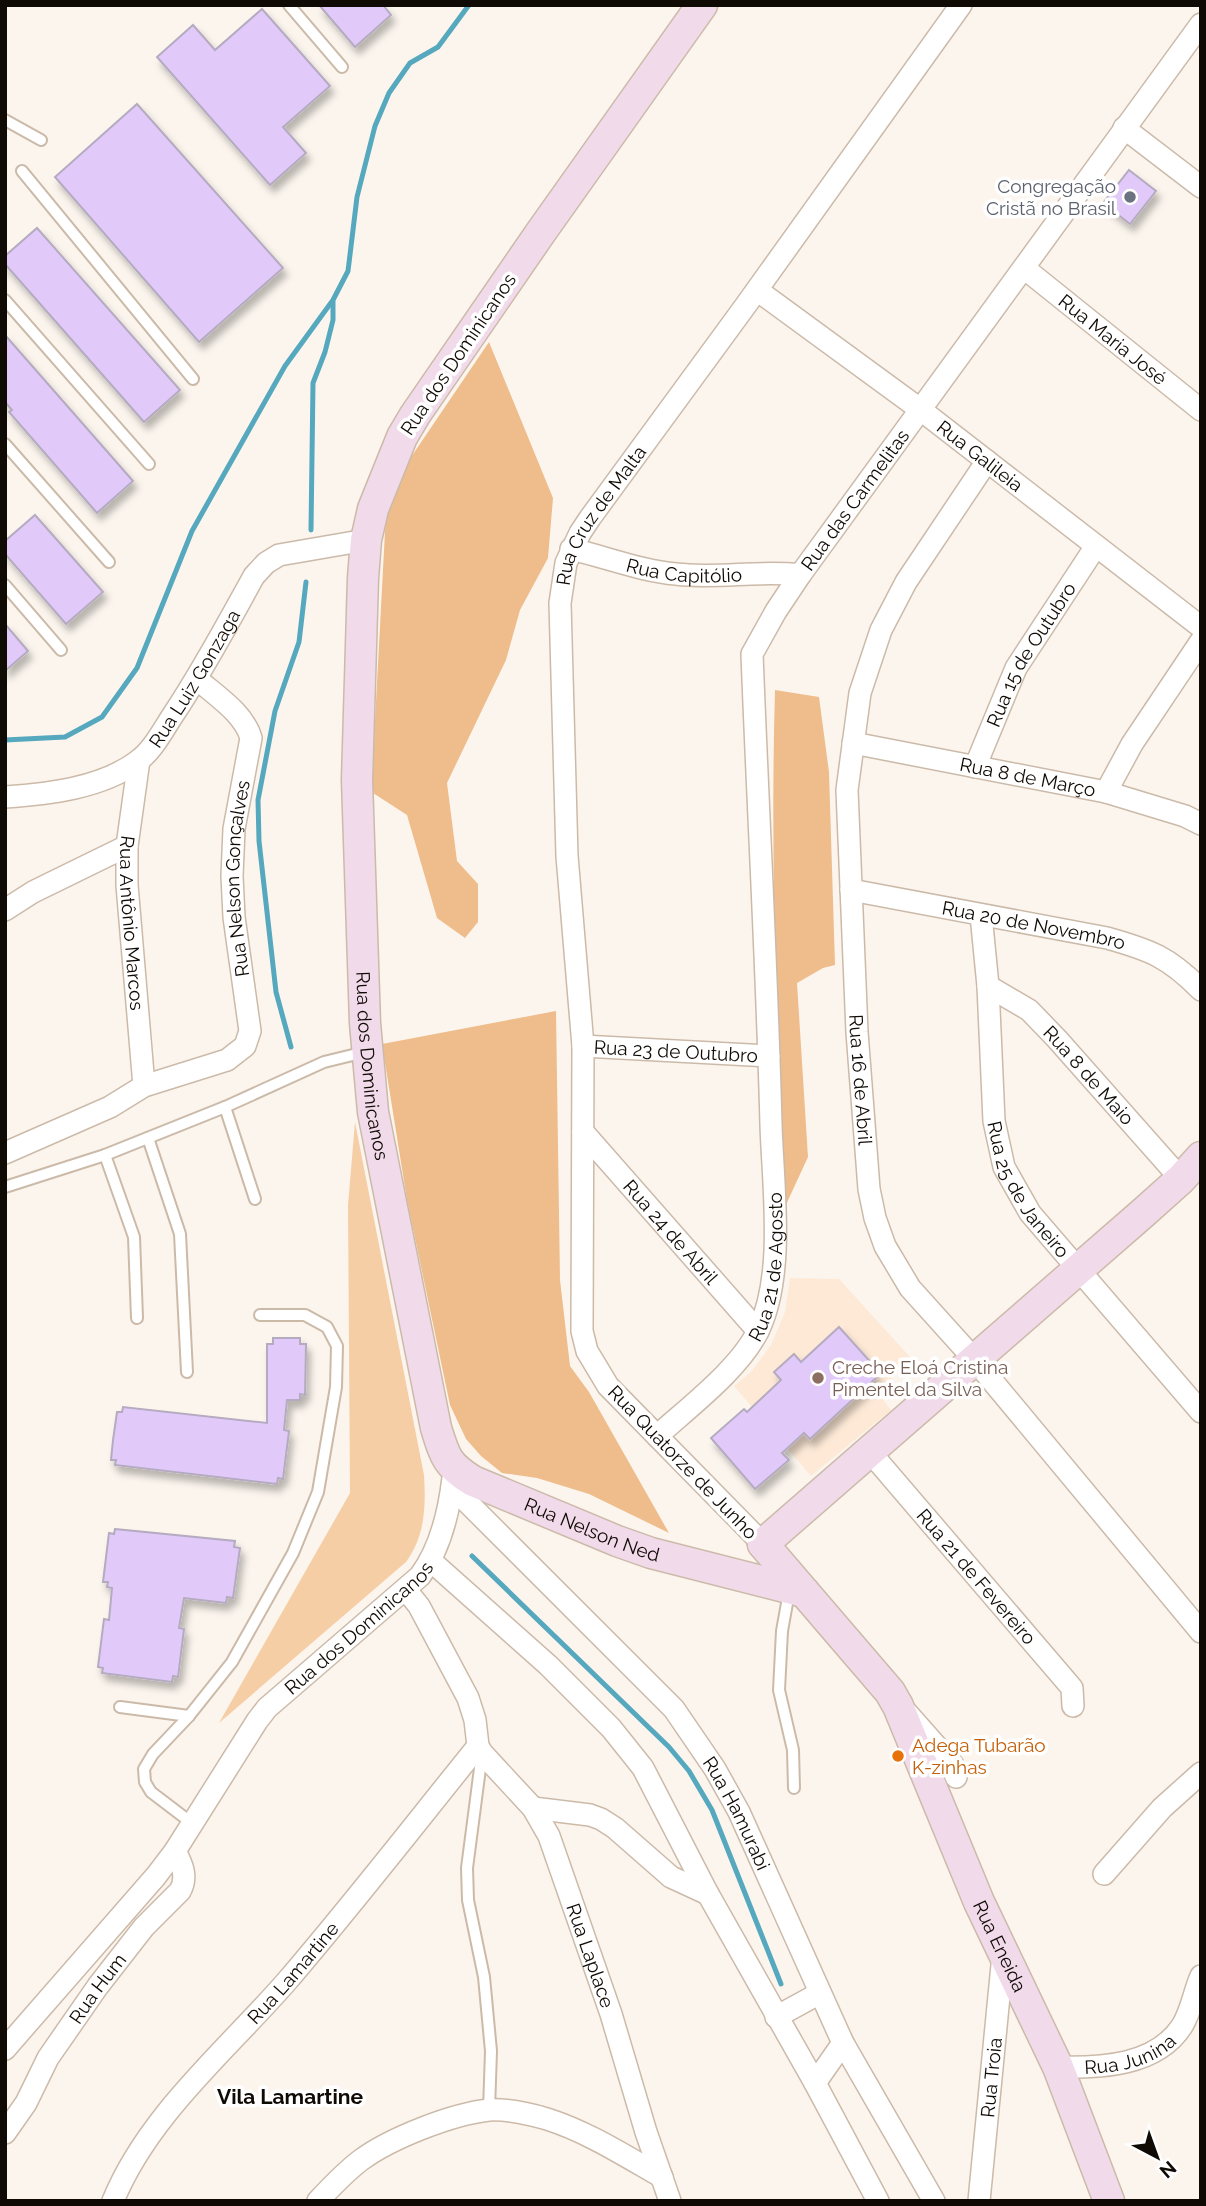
<svg xmlns="http://www.w3.org/2000/svg" width="1206" height="2206" font-family="Raleway,sans-serif">
<style>
.built{fill:#fde9d6}
.green{fill:#f5cea6}
.forest{fill:#eebd8b}
.lines{fill:none;stroke-linecap:round;stroke-linejoin:round}
.stream{stroke:#55a8bd;stroke-width:5}
.building{fill:#e1cafa;stroke:#b5abc0;stroke-width:2;filter:url(#shadow)}
.lane-casing{stroke:#ccbaa9;stroke-width:14}
.street-casing{stroke:#ccbaa9;stroke-width:24}
.secondary-casing{stroke:#ccbaa9;stroke-width:33}
.lane{stroke:#fff;stroke-width:10}
.street{stroke:#fff;stroke-width:21}
.secondary{stroke:#f1daea;stroke-width:30}
.worship-dot{fill:#6b7280;stroke:#fff;stroke-width:2.5}
.education-dot{fill:#8d6e63;stroke:#fff;stroke-width:2.5}
.food-dot{fill:#e8710a;stroke:#fff;stroke-width:2.5}
.labels{text-anchor:middle;stroke-width:7;stroke-linejoin:round;paint-order:stroke}
.worship-label{font-size:19px;fill:#5b616d;stroke:#fff;text-anchor:end}
.street-label{font-size:19px;fill:#100a05;stroke:#fff}
.education-label{font-size:19px;fill:#785e54;stroke:#fff;text-anchor:start}
.food-label{font-size:19px;fill:#c56008;stroke:#fff;text-anchor:start}
.neighbourhood-label{font-size:21px;font-weight:bold;fill:#100a05;stroke:#fff}
</style>
<defs>
<filter id="shadow"><feDropShadow dx="4" dy="7" stdDeviation="3.5" flood-color="#0004"/></filter>
</defs>
<rect width="100%" height="100%" fill="#fcf5ee"/>
<!-- built -->
<path class="built" d="M790,1278L839,1279L911,1358L878,1393L891,1410L811,1476L734,1386L752,1371L771,1345L785,1312Z"/>
<!-- green -->
<path class="green" d="M355,1122L424,1475C426,1507 425,1536 406,1562L219,1723L350,1493L348,1205Z"/>
<!-- forest -->
<g class="forest">
<path d="M489,342L553,498L548,558L520,610L506,660L447,783L457,861L478,884V922L465,938L437,918L407,815L373,793L372,777L386,513L409,460Z"/>
<path d="M775,690L819,697L829,772L835,965L823,968L797,983L808,1157L784,1209C777,1036 770,863 775,690Z"/>
<path d="M556,1011L560,1280L570,1366L589,1392L669,1533L589,1494L537,1478L502,1473L481,1456L466,1439L450,1405L407,1200L382,1044Z"/>
</g>
<g class="lines">
<!-- stream -->
<g class="stream">
<path d="M311,530L313,383L325,352L333,320V302"/>
<path d="M5,740L65,737L102,717L137,668L192,531L285,366L333,300L348,271L357,197L375,126L389,93L410,63L438,47L469,5"/>
<path d="M291,1047L276,992L259,841L258,800L275,711L299,642L306,582"/>
<path d="M472,1556L669,1747L689,1771L712,1810L781,1984"/>
</g>
</g>
<!-- building -->
<g class="building">
<path d="M319,5H383L391,15L355,47Z"/>
<path d="M262,9L330,86L283,127L306,153L270,185L157,57L193,25L215,50Z"/>
<path d="M137,104L283,268L199,342L55,177Z"/>
<path d="M1129,170L1156,191L1130,224L1103,203Z"/>
<path d="M37,228L180,390L144,422L5,264V256Z"/>
<path d="M5,335L133,481L97,513L9,412L12,410L5,402Z"/>
<path d="M35,515L103,592L66,624L5,554V541Z"/>
<path d="M5,624L28,651L5,671Z"/>
<path d="M839,1327L875,1367L871,1371L877,1377L810,1439L804,1433L782,1453L789,1460L755,1489L711,1438L744,1409L747,1412L781,1380L774,1372L794,1354L801,1362Z"/>
<path d="M273,1338H300V1344H306L305,1395L300,1394V1400H287L284,1430L289,1431L283,1479L278,1478L277,1484L115,1465L116,1460H111L113,1440L117,1412H122L123,1407L267,1423V1344H273Z"/>
<path d="M115,1529L235,1541L234,1547L240,1548L233,1598L227,1597L226,1603L184,1598L179,1628L184,1629L178,1677L173,1676L172,1682L102,1673L103,1668L98,1667L104,1619L109,1620L112,1588L107,1587L108,1582H103L109,1533L114,1534Z"/>
</g>
<g class="lines">
<!-- lane casing -->
<g class="lane-casing">
<g id="lane">
<path d="M289,5L342,67"/>
<path d="M5,120L41,140"/>
<path d="M22,171L193,379"/>
<path d="M5,300L149,464"/>
<path d="M5,444L109,562"/>
<path d="M5,585L61,650"/>
<path d="M225,1107L255,1199"/>
<path d="M148,1138L180,1234L187,1372"/>
<path d="M105,1155L134,1237L137,1318"/>
<path d="M5,1187L105,1155L225,1107L324,1062L365,1052"/>
<path d="M789,1592L782,1631L779,1690L793,1750L794,1788"/>
<path d="M120,1707L189,1716"/>
<path d="M482,1753L467,1868L468,1900L484,1977L491,2051L489,2110"/>
<path d="M193,1824L151,1792L145,1782L144,1769L153,1754L189,1716L232,1662L293,1553L318,1492L336,1387L337,1346L327,1327L305,1315H260"/>
</g>
</g>
<!-- street casing -->
<g class="street-casing">
<g id="street">
<path d="M1124,128L1201,187"/>
<path id="s1" d="M1024,268L1201,410"/>
<path id="s2" d="M757,290L921,410L1201,627"/>
<path id="s3" d="M987,461L906,582L881,630L860,693L847,790L857,1032L869,1189L875,1218L885,1246L910,1288L974,1359L1201,1632"/>
<path id="s4" d="M571,549C606,557 641,571 676,574C717,579 759,570 800,575"/>
<path id="s5" d="M853,743L1106,792L1185,816L1201,824"/>
<path id="s6" d="M139,760L127,846V885L144,1086"/>
<path id="s7" d="M975,767L1016,668L1096,546"/>
<path d="M1106,792L1132,744L1201,641"/>
<path id="s8" d="M5,797C49,794 102,788 138,761C153,750 163,730 173,715C203,670 228,623 254,576L266,563L279,555L366,540"/>
<path id="s9" d="M851,890L1107,938C1150,950 1169,957 1201,990"/>
<path d="M5,910L33,892L127,846"/>
<path id="s10" d="M981,915L988,986L994,1121L1004,1167L1030,1213L1201,1412"/>
<path id="s11" d="M988,986L1029,1010L1057,1039L1181,1179"/>
<path id="s12" d="M583,1046L769,1056"/>
<path id="s13" d="M583,1132L758,1331"/>
<path id="s14" d="M5,1153L110,1107L144,1086L227,1060L245,1046L250,1031L234,917L232,876L234,829L251,738C244,713 215,695 197,679"/>
<path id="s15" d="M657,1436C689,1407 741,1368 759,1329C785,1273 773,1187 771,1125C767,968 758,811 752,654L776,611L800,575L1201,24"/>
<path id="s16" d="M870,1452L1072,1688L1073,1706"/>
<path id="s17" d="M452,1487L674,1709L715,1769L739,1812L843,2043L934,2201"/>
<path id="s18" d="M763,1544L608,1386L587,1351L582,1331L583,1046L567,856L560,603L566,563L580,533L590,518L746,305L961,5"/>
<path d="M431,1561L548,1665L611,1728L643,1768L708,1894L815,2083L878,2201"/>
<path id="s19" d="M406,1590L419,1606L468,1698L475,1720L478,1746L482,1753L533,1808L549,1836L611,2014L646,2132L670,2201"/>
<path d="M907,1713L953,1765L956,1777"/>
<path d="M533,1808L590,1815L601,1819L615,1828L671,1877L708,1894"/>
<path d="M1104,1874L1162,1808L1201,1773"/>
<path d="M776,2017L820,1993"/>
<path id="s20" d="M5,2049L156,1876L175,1851L257,1721L267,1708L420,1576C440,1549 449,1512 453,1478"/>
<path id="s21" d="M1058,2067C1101,2068 1156,2066 1182,2026C1191,2012 1194,1992 1201,1976"/>
<path d="M815,2083L843,2043"/>
<path id="s22" d="M5,2133L26,2103L48,2058L98,1986L144,1927L180,1891C188,1877 182,1864 175,1851"/>
<path id="s23" d="M113,2201C148,2115 227,2050 287,1981C353,1904 415,1824 478,1746"/>
<path d="M318,2201C331,2187 345,2172 361,2160C391,2138 452,2114 489,2110C507,2109 530,2114 547,2119C588,2132 625,2156 662,2177"/>
<path id="s24" d="M979,2201L1003,1955"/>
</g>
</g>
<!-- secondary casing -->
<g class="secondary-casing">
<g id="secondary">
<path id="s25" d="M702,5L541,232L415,415L402,437L373,509L366,540L363,578L357,780L365,1023L373,1112L436,1428C445,1457 447,1465 473,1481L617,1541L651,1553L804,1592"/>
<path id="s26" d="M763,1544L890,1692L898,1706L979,1902L1058,2067L1109,2201"/>
<path d="M763,1544L1143,1213L1181,1179L1201,1157"/>
</g>
</g>
<!-- lane -->
<use href="#lane" class="lane"/>
<!-- street -->
<use href="#street" class="street"/>
<!-- secondary -->
<use href="#secondary" class="secondary"/>
</g>
<!-- markers -->
<circle class="worship-dot" cx="1130" cy="197" r="7"/>
<circle class="education-dot" cx="818" cy="1378" r="7"/>
<circle class="food-dot" cx="898" cy="1756" r="7"/>
<g class="labels">
<!-- worship labels -->
<g class="worship-label">
<text x="1116" y="193">Congregação<tspan x="1116" dy="22">Cristã no Brasil</tspan></text>
</g>
<!-- street labels -->
<g class="street-label">
<text dy="7" stroke="none"><textPath href="#s1" startOffset="114">Rua Maria José</textPath></text>
<text transform="translate(458 354) rotate(-56)" y="7">Rua dos Dominicanos</text>
<text dy="7" stroke="none"><textPath href="#s2" startOffset="278">Rua Galileia</textPath></text>
<text dy="7" stroke="none"><textPath href="#s15" startOffset="1012">Rua das Carmelitas</textPath></text>
<text dy="7" stroke="none"><textPath href="#s18" startOffset="1110">Rua Cruz de Malta</textPath></text>
<text dy="7" stroke="none"><textPath href="#s4" startOffset="116">Rua Capitólio</textPath></text>
<text dy="7" stroke="none"><textPath href="#s7" startOffset="126">Rua 15 de Outubro</textPath></text>
<text dy="7" stroke="none"><textPath href="#s8" startOffset="240">Rua Luiz Gonzaga</textPath></text>
<text dy="7" stroke="none"><textPath href="#s5" startOffset="178">Rua 8 de Março</textPath></text>
<text dy="7" stroke="none"><textPath href="#s14" startOffset="434">Rua Nelson Gonçalves</textPath></text>
<text dy="7" stroke="none"><textPath href="#s6" startOffset="164">Rua Antônio Marcos</textPath></text>
<text dy="7" stroke="none"><textPath href="#s9" startOffset="186">Rua 20 de Novembro</textPath></text>
<text dy="7" stroke="none"><textPath href="#s12" startOffset="93">Rua 23 de Outubro</textPath></text>
<text dy="7" stroke="none"><textPath href="#s25" startOffset="1162">Rua dos Dominicanos</textPath></text>
<text dy="7" stroke="none"><textPath href="#s11" startOffset="136">Rua 8 de Maio</textPath></text>
<text dy="7" stroke="none"><textPath href="#s3" startOffset="654">Rua 16 de Abril</textPath></text>
<text dy="7" stroke="none"><textPath href="#s10" startOffset="284">Rua 25 de Janeiro</textPath></text>
<text dy="7" stroke="none"><textPath href="#s13" startOffset="133">Rua 24 de Abril</textPath></text>
<text dy="7" stroke="none"><textPath href="#s15" startOffset="212">Rua 21 de Agosto</textPath></text>
<text transform="translate(683 1462) rotate(46)" y="7">Rua Quatorze de Junho</text>
<text dy="7" stroke="none"><textPath href="#s25" startOffset="1726">Rua Nelson Ned</textPath></text>
<text dy="7" stroke="none"><textPath href="#s16" startOffset="164">Rua 21 de Fevereiro</textPath></text>
<text dy="7" stroke="none"><textPath href="#s20" startOffset="553">Rua dos Dominicanos</textPath></text>
<text dy="7" stroke="none"><textPath href="#s17" startOffset="436">Rua Hamurabi</textPath></text>
<text dy="7" stroke="none"><textPath href="#s26" startOffset="472">Rua Eneida</textPath></text>
<text dy="7" stroke="none"><textPath href="#s19" startOffset="416">Rua Laplace</textPath></text>
<text dy="7" stroke="none"><textPath href="#s23" startOffset="292">Rua Lamartine</textPath></text>
<text dy="7" stroke="none"><textPath href="#s22" startOffset="172">Rua Hum</textPath></text>
<text dy="7" stroke="none"><textPath href="#s21" startOffset="74">Rua Junina</textPath></text>
<text dy="7" stroke="none"><textPath href="#s24" startOffset="124">Rua Troia</textPath></text>
</g>
<!-- education labels -->
<g class="education-label">
<text x="832" y="1374">Creche Eloá Cristina<tspan x="832" dy="22">Pimentel da Silva</tspan></text>
</g>
<!-- food labels -->
<g class="food-label">
<text x="912" y="1752">Adega Tubarão<tspan x="912" dy="22">K-zinhas</tspan></text>
</g>
<!-- neighbourhood labels -->
<g class="neighbourhood-label">
<text x="290" y="2104">Vila Lamartine</text>
</g>
</g>
<!-- border -->
<rect width="1206" height="2206" fill="none" stroke="#100a05" stroke-width="14"/>
<!-- north arrow -->
<g transform="translate(1157 2157) rotate(139)" stroke="#ffffff" stroke-width="5" paint-order="stroke">
<path d="M0-5L12 26L0 18L-12 26Z" fill="#100a05"/>
<text y="-10" font-size="19" font-weight="bold" text-anchor="middle" fill="#100a05">N</text>
</g>
</svg>
